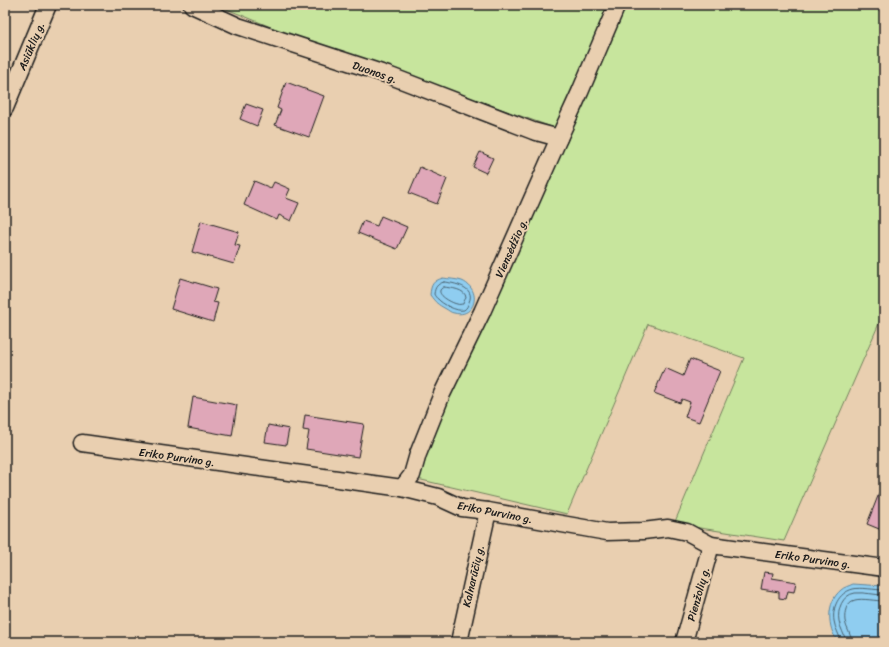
<svg xmlns="http://www.w3.org/2000/svg" width="889" height="647" font-family="Sriracha,sans-serif">
<style>
.green{fill:#c7e59d;stroke:#72805c}
.water{fill:#8fcdf0;stroke:#61869b}
.lines{fill:none;stroke-linecap:round;stroke-linejoin:round}
.shore{stroke:#4a6371;stroke-width:1}
.building{fill:#dfa7b8;stroke:#1c1c1c}
.minor-casing{stroke:#1c1c1c;stroke-width:19}
.minor{stroke:#e9cfb0;stroke-width:16}
.labels{text-anchor:middle;stroke-width:4;stroke-linejoin:round;paint-order:stroke}
.street-label{font-size:11px;fill:#1c1c1c;stroke:#e9cfb0}
</style>
<rect width="100%" height="100%" fill="#e9cfb0"/>
<filter id="ink" filterUnits="userSpaceOnUse"><feTurbulence type="fractalNoise" baseFrequency=".025" numOctaves="2"/><feDisplacementMap in="SourceGraphic" scale="8" xChannelSelector="R" yChannelSelector="G"/><feConvolveMatrix kernelMatrix="1 2 1 2 8 2 1 2 1" color-interpolation-filters="sRGB"/></filter>
<g filter="url(#ink)">
<!-- green -->
<path class="green" d="M217,5H884V312L784,541L674,524L744,358L648,324L567,514L413,478L566,132L283,32Z"/>
<!-- water -->
<g class="water">
<path d="M443,278C449,279 456,279 462,281C483,290 475,319 454,313C451,313 448,310 446,309C437,304 436,303 430,295C431,284 433,281 443,278Z"/>
<path d="M853,584L884,586V642H838C827,628 826,602 841,590C844,587 849,586 853,584Z"/>
</g>
<g class="lines">
<!-- shore -->
<g class="shore">
<path d="M444,282C454,283 476,287 469,302C468,305 467,308 464,310C457,312 442,304 438,299C437,299 434,295 434,294C435,287 437,284 444,282Z"/>
<path d="M444,287C450,288 466,289 466,298C465,299 463,303 463,304C461,304 459,305 457,304C451,303 431,292 444,287Z"/>
<path d="M841,642C840,635 835,629 834,621C832,608 838,593 853,589C860,587 876,590 884,590"/>
<path d="M846,642C845,635 840,628 839,621C837,610 842,595 855,593C864,592 875,595 884,595"/>
<path d="M852,642C851,634 846,628 845,621C844,613 846,602 855,600C862,598 876,601 884,601"/>
</g>
</g>
<!-- building -->
<g class="building">
<path d="M286,82L324,96L309,137L275,125L281,110L277,108Z"/>
<path d="M246,104L263,110L257,126L240,119Z"/>
<path d="M480,152L493,158L486,173L473,167Z"/>
<path d="M420,167L447,179L437,204L409,193Z"/>
<path d="M254,181L271,188L274,182L290,189L286,198L299,203L291,221L279,215L277,220L244,205Z"/>
<path d="M381,216L407,227L397,249L358,233L363,221L377,226Z"/>
<path d="M201,221L239,232L235,245L240,246L234,264L192,252Z"/>
<path d="M180,278L217,289L213,302L218,303L213,322L171,309Z"/>
<path d="M690,359L720,371L699,422L685,417L690,402L682,399L680,403L654,393L665,368L683,376Z"/>
<path d="M193,397L237,405L232,436L188,428Z"/>
<path d="M305,415L364,424L358,457L306,449L309,431L303,430Z"/>
<path d="M268,425L289,429L286,445L265,442Z"/>
<path d="M884,481V531L867,524Z"/>
<path d="M764,572L773,573L772,578L796,582L794,592L788,591L786,599L779,598V592L761,589Z"/>
</g>
<g class="lines">
<!-- minor casing -->
<g class="minor-casing">
<g id="minor">
<path d="M192,5L238,26L388,75L533,131L559,138"/>
<path d="M5,108L48,5"/>
<path d="M82,443L402,488L438,497L462,508L488,511L607,532L643,531L668,528L687,532L711,545L884,568"/>
<path d="M402,488L412,475L418,454L442,394L482,312L559,138L580,92L617,5"/>
<path d="M459,642L488,511"/>
<path d="M684,642L711,545"/>
</g>
</g>
<!-- minor -->
<use href="#minor" class="minor"/>
</g>
</g>
<g class="labels">
<!-- street labels -->
<g class="street-label">
<text transform="translate(31 46) rotate(-67)" y="4">Asiūklių g.</text>
<text transform="translate(375 72) rotate(19)" y="4">Duonos g.</text>
<text transform="translate(511 248) rotate(-66)" y="4">Viensėdžio g.</text>
<text transform="translate(177 457) rotate(8)" y="4">Eriko Purvino g.</text>
<text transform="translate(495 512) rotate(11)" y="4">Eriko Purvino g.</text>
<text transform="translate(813 559) rotate(8)" y="4">Eriko Purvino g.</text>
<text transform="translate(473 576) rotate(-77)" y="4">Kalnarūčių g.</text>
<text transform="translate(698 594) rotate(-74)" y="4">Pienžolių g.</text>
</g>
</g>
<!-- margin -->
<rect width="889" height="647" fill="none" stroke="#e9cfb0" stroke-width="20"/>
<rect x="10" y="10" width="869" height="627" fill="none" stroke="#1c1c1c" stroke-width="1.5" filter="url(#ink)"/>
</svg>
